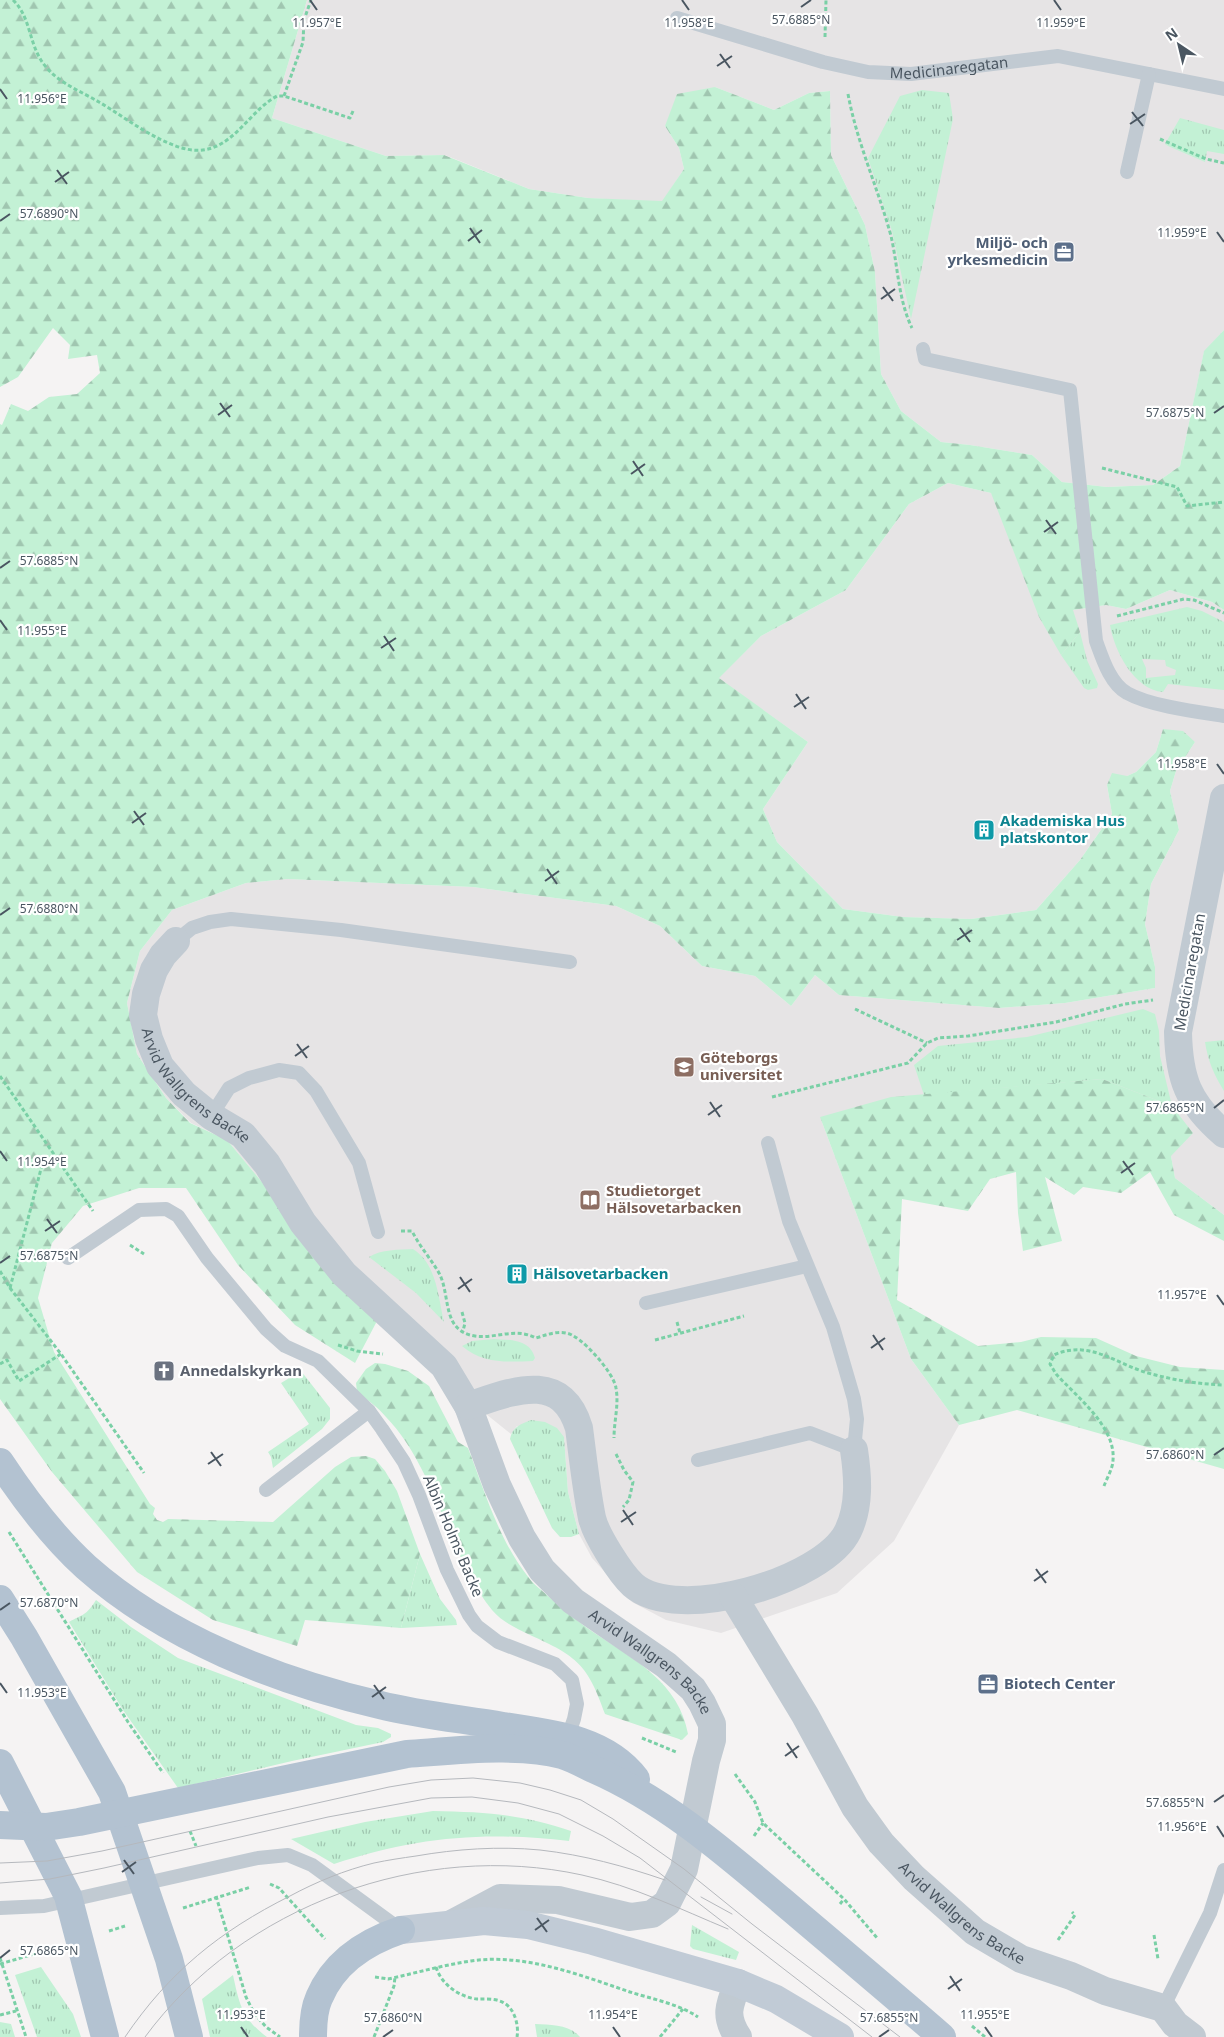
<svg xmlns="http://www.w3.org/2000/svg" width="1224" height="2037" font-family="'Noto Sans',sans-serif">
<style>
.education{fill:#e6e4e5}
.grass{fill:url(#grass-tufts);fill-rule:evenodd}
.forest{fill:url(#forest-firs)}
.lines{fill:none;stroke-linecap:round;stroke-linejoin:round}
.path{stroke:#7ad0a6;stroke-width:3;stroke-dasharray:4 2.5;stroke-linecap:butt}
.service{stroke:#c1cad2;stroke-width:14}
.minor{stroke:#c1cad2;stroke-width:28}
.secondary{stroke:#c1cbd6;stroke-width:28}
.primary{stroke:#b3c2d1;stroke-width:28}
.tram{stroke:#b5b8bd;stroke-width:1}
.ticks{fill:none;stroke:#4a5661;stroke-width:2}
.labels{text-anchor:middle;stroke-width:4.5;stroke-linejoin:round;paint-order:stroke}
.street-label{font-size:15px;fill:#4a5661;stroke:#fff}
.service-label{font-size:15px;font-weight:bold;fill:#4e5e75;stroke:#fff;text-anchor:end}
.culture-label{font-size:15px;font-weight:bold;fill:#0d838f;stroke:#fff;text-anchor:start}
.education-label{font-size:15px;font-weight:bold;fill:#785e54;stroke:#fff;text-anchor:start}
.worship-label{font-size:15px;font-weight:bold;fill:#5b616d;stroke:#fff;text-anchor:start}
.ticks-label{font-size:12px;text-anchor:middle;fill:#4a5661;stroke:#fff;stroke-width:4.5;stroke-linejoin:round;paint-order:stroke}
</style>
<defs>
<pattern id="grass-tufts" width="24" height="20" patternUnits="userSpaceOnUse" patternTransform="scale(1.25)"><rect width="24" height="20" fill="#c3f1d5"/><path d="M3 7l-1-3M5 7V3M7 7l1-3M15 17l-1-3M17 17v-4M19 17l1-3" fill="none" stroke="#a0c6b0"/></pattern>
<pattern id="forest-firs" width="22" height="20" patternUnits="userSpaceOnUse" patternTransform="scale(1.25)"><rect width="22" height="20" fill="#c3f1d5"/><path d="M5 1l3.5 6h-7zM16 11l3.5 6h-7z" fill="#a0c6b0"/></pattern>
</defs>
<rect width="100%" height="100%" fill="#f5f3f3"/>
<!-- education -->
<g class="education">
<path d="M307,0H1224V330L1204,352L1180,466L1153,485L1107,487L1062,482L1032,455L970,445L941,442L901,411L881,374L875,272L865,225L831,155L830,91L809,93L774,110L715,87L665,126L679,148L684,169L662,202L588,198L529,189L445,155L386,156L272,118Z"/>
<path d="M948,483L991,493L1073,610L1106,605L1126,609L1170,590L1212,602L1224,610V1215L1175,1178L1171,1156L820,1117L911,1359L959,1425L894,1541L837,1593L721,1633L666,1620L632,1602L592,1558L579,1534L568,1492L564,1437L517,1426L511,1434L405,1349L377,1321L227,1140L191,1123L166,1098L137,1054L127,1003L140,951L172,910L246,883L287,879L473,887L616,906L660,926L702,966L755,976L791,1006L815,975L839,995L999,1008L1065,1003L1155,988V967L1145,924L1151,884L1179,830L1170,791L1176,771L1195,742L1163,729L1156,752L1136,772L1107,785L1112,814L1080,860L1036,910L971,919L903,917L843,909L777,842L763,809L808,742L718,678L761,636L846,590L909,504Z"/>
</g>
<!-- grass -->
<g class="grass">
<path d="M922,90L949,93L953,119L911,319L892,231L868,158L900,96Z"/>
<path d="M1180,118L1224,130V154L1207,151L1205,162L1168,146L1165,144Z"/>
<path d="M1187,607L1202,611L1224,622V690L1168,684L1163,692C1134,690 1114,650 1110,625ZM1142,659L1165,660L1166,666L1176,670L1175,675L1146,678V668Z"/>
<path d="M1080,632L1087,660L1098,684L1097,688L1088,690L1084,688L1061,655Z"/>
<path d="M1143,1009L1155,1014L1159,1031L1160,1056L1172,1106L1102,1079L924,1095L914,1065L938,1046L1027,1037Z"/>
<path d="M1224,1040V1091C1214,1075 1208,1061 1205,1042Z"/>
<path d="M413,1249C437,1264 438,1297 444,1322L416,1293L369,1257C381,1249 399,1250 413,1249Z"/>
<path d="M494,1339C510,1340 530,1339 535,1358L533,1361C507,1362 483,1364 462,1346L472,1341Z"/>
<path d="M301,1371L330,1408V1419L322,1429L273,1468L271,1457L268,1452L309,1424L281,1383Z"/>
<path d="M531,1420L545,1422L557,1428L564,1437L568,1492L579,1534L571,1537H560L552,1528L510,1439C512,1427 521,1424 531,1420Z"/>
<path d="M420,1554L440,1599L456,1620L457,1625L401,1628Z"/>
<path d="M96,1600L131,1627L178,1658L356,1725L378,1728L391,1734V1737L383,1742L292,1761L178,1788L123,1710L69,1622C83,1614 86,1616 96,1600Z"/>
<path d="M433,1811C485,1812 521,1814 571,1831L569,1841C484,1831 415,1837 334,1864L291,1839L365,1822Z"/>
<path d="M692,1925L739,1952L736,1960L693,1949L690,1946Z"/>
<path d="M41,1967L73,2014L81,2037H37L15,1975Z"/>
<path d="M233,1975C239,2003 242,2019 267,2037H210L202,1999Z"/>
<path d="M0,2022L11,2024L15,2037H0Z"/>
<path d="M535,2024C551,2025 569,2024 580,2037H537Z"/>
</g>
<!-- forest -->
<g class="forest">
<path d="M0,0H307L272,118L386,156L444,155L529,189L588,198L662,201L684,169L679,148L665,126L677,94L715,87L774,110L809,93L830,91L831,155L865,225L875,272L881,374L901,411L941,442L970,445L1032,455L1062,482L1107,487L1153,485L1180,466L1204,351L1224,330V610L1212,602L1170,590L1126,609L1106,605L1073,610L1080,632L1061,655L1039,617L991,493L948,483L909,504L846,590L761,636L719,678L808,742L763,809L777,842L843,909L903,917L971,919L1036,910L1080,860L1112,814L1107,785L1112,773L1127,776L1136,772L1156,752L1163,729L1183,731L1195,742L1176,771L1170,791L1179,830L1151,884L1145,924L1155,967V988L1065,1003L999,1008L839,995L815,975L791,1006L755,976L702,966L660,926L616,906L473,887L287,879L246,883L172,910L140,951L127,1003L137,1054L166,1098L190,1123L227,1140L377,1321L355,1363L295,1325L238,1265L186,1188H139L83,1206L52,1243L38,1298L54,1352L150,1504L155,1508L153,1514L157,1520L163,1522L168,1519L273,1522L335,1467L351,1457L366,1456L375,1459L385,1471L397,1491L420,1554L401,1628L305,1620L297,1646L213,1620L137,1572L52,1472L0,1399V424L2,425L11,404L28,411L49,397L77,394L100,373L97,355L68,359L70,345L53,328L18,377L0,387Z"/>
<path d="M1102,1079L1172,1106L1193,1133L1171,1156L1175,1178L1224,1215V1241L1174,1215L1150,1172L1121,1193L1083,1187L1074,1195L1045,1177L1062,1241L1023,1251L1018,1213L1016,1172L990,1179L968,1211L902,1199L897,1300L978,1346L1021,1342L1041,1337L1096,1338L1136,1356L1180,1367L1224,1370V1469L1017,1410L959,1425L911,1359L820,1117L891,1097Z"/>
<path d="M375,1363L385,1364L408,1371L429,1386L458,1442L468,1448C485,1492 499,1541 529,1578C534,1585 542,1590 548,1596C563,1609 579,1623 596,1634C635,1660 679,1683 688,1734L682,1740L605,1714C588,1665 577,1656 530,1635C516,1628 502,1622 492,1610C475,1589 464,1565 453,1540C435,1498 418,1450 386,1417C378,1407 367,1400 357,1392L356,1383L366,1369Z"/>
</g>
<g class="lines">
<!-- path -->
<g class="path">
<path d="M13,0C32,18 28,46 46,67C59,83 82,92 99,102C126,118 152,139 182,148C192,151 203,151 212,148C238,139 253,109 277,96H284L350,118L353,111"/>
<path d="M825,37L826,0"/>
<path d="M848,94C857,143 878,188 891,236C898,266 898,299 912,328"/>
<path d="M284,96L303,42L304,20L311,0"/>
<path d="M1160,139L1206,159L1224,163"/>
<path d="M1102,468L1177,487L1187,506L1224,502"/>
<path d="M1117,616L1184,599L1194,600L1224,613"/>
<path d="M855,1009L927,1043"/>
<path d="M0,1076L93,1211"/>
<path d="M772,1097L908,1063L927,1043L938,1038L968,1036L1056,1022L1125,1004L1153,1000"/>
<path d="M401,1231H412C420,1247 431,1259 439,1273C451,1295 441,1331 475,1336C496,1339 515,1327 536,1338C546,1335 556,1331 566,1333C581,1335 614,1373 616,1388C619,1405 614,1421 614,1438"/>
<path d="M130,1245L144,1254"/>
<path d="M0,1271L10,1288L61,1354L144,1473"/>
<path d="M10,1288L42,1165L55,1157"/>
<path d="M462,1312L465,1323L463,1331"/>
<path d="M677,1322L680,1333"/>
<path d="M655,1340L744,1316"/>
<path d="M338,1345L357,1351L383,1354"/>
<path d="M0,1364L7,1360L19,1381L61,1354"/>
<path d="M616,1454L624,1470L633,1482L629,1500L623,1507"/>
<path d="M1104,1486C1107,1478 1113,1468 1113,1460C1116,1427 1077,1397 1056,1374L1050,1364L1054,1355C1089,1339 1116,1364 1148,1373C1173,1380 1198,1384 1224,1385"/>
<path d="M9,1532L128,1722L163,1773"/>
<path d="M642,1738L676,1752"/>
<path d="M735,1774L755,1802L763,1823L844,1899L878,1939"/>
<path d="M190,1831L196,1846"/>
<path d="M754,1836L763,1823"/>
<path d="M270,1884L279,1888L325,1939"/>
<path d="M216,1896L246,1997L254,2013L266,2027L280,2037"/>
<path d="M840,1904L844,1899"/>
<path d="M183,1908L251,1887"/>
<path d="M109,1931L125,1926"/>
<path d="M1154,1935L1158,1959"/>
<path d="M1058,1940L1075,1915L1072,1912"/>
<path d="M0,1958L26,2037"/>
<path d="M0,1964L51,1949"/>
<path d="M436,1967C441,1984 459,1997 477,1999C485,1999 496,1998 504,2003C515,2009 519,2026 517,2037"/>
<path d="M375,1977L388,1979C416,1973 443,1965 471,1961C524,1953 580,1975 630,1992C652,1999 679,2004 698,2017"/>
<path d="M0,2015L16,2011"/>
<path d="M972,2026L985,2037"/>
<path d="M374,2037L394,1986L395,1977"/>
<path d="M660,2037L683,2009"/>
</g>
<!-- service -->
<g class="service">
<path id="s1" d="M677,18L823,62L868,72L911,74L1058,56L1224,89"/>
<path d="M1127,172L1149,74"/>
<path d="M923,349L925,359L1070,390L1096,641C1102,657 1110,684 1127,693C1150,706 1198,712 1224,716"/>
<path d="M176,941L192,928L210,922L231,919L341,930L570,962"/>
<path d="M211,1116L229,1088L249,1078L279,1070L299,1073L316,1091L359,1163L378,1232"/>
<path d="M68,1258L139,1210L166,1209L178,1216L207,1258L266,1329L285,1346L318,1361L369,1411L382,1429L404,1462L419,1495L447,1570L469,1615L477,1626L498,1642L555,1664L572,1680L577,1704L574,1719L566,1742"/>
<path d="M646,1303L807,1266"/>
<path d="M698,1460L810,1433L854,1450L857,1419L854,1399L833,1327L789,1221L768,1143"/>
<path d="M266,1490L369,1411"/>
<path d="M0,1908L44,1906L258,1858L288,1855L312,1865L401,1930"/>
<path d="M1163,2008L1210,1913L1224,1870"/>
</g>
<!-- minor -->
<g class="minor">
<path d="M1224,798L1178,1032C1179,1079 1188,1103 1224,1134"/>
<path id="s2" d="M176,941L163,955L154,970L146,994L143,1015L149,1039L160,1066L184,1094L211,1116L243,1135L267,1164L303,1223L344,1274L444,1366L468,1406L497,1485L522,1538L542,1570L573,1601L666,1665L693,1689L702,1703L712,1724V1740L706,1761L684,1869L667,1903L652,1914L630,1917L558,1900L500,1898L453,1923"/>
<path d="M468,1406C511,1392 561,1369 579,1428C583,1458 586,1488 592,1518C596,1535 620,1573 633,1585C677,1624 824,1581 848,1531C860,1506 858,1477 854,1450"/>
<path id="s3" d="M733,1596L805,1715L855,1807L881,1843L914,1878L975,1932L1021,1959L1071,1976L1105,1991L1163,2008L1175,2024L1192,2037"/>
<path d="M738,1983C729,2005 724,2016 738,2037"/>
</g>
<!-- secondary -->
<path class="secondary" d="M401,1930L484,1921L528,1925L593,1941L738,1983L776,1999L840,2037"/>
<!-- primary -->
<g class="primary">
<path d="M0,1462C25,1500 52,1536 86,1567C166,1638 277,1681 380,1705C420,1715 462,1719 503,1726C549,1733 605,1738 636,1779"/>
<path d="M0,1599L24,1637L112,1792L169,1959L189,2037"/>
<path d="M0,1763L68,1896L105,2037"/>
<path d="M0,1825L46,1827L79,1822L407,1754C452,1751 520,1743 562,1755C572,1758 583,1764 593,1769C664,1800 722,1850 781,1900C835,1946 889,1991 942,2037"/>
<path d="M313,2037C313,2025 314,2009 319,1998C334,1962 365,1942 401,1930"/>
</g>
<!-- tram -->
<g class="tram">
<path d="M0,1863L47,1861L102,1851L389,1787L431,1780L473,1778L520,1783L550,1790L581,1800L613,1819L684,1869L752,1924L900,2037"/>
<path d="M0,1883L50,1879L104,1868L328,1817L431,1798L472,1797L518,1803L559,1814L603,1836L640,1858L872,2037"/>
<path d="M701,1897L732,1914"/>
<path d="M125,2037C169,1972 220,1931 290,1896C316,1882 345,1870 374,1863C388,1860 402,1858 416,1856C456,1849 499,1846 540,1850C584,1855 624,1866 665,1880"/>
<path d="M145,2037C242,1905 422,1840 582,1875C633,1886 680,1909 728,1929"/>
</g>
</g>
<!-- ticks -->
<path class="ticks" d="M310,0L317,10M682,0L689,10M1054,0L1061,10M801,7L811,0M720,54L730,68M717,66L732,56M0,89L7,99M1132,112L1143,126M1130,124L1145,114M57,170L67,184M55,182L69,172M0,221L10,214M470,228L480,243M1217,232L1224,242M468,241L482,230M883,287L893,301M881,299L895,289M220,403L230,417M1214,413L1224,406M218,415L232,405M633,461L643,476M631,474L645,464M1046,520L1056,534M1044,532L1058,522M0,568L10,561M0,620L7,630M384,636L394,651M381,648L396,638M796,694L806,709M794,707L809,697M1217,764L1224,774M134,811L144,825M132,823L146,813M547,869L557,884M545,881L559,871M0,915L10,908M960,928L970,942M957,940L972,930M297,1044L307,1058M295,1056L309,1046M710,1102L720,1117M1214,1108L1224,1100M708,1115L722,1105M0,1151L7,1161M1123,1161L1133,1175M1121,1173L1135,1163M47,1219L57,1233M45,1231L60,1221M0,1263L10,1256M460,1277L470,1292M458,1289L472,1279M1217,1295L1224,1305M873,1335L883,1350M871,1348L885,1338M211,1452L221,1466M1214,1455L1224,1448M208,1464L223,1454M623,1510L633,1525M621,1522L636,1512M1036,1569L1046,1583M1034,1581L1048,1571M0,1610L10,1603M0,1683L7,1693M374,1685L384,1699M372,1697L386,1687M787,1743L797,1758M785,1756L799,1746M1214,1802L1224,1795M1217,1826L1224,1837M124,1860L134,1874M122,1872L136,1862M537,1918L547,1932M535,1930L549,1920M0,1958L10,1950M950,1976L960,1991M948,1989L962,1979M241,2027L248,2037M613,2027L620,2037M985,2027L992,2037M383,2037L393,2030M879,2037L889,2030"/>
<!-- icons -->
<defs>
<g id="office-square" transform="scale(1.125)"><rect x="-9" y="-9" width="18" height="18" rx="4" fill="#5c6f8a" stroke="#fff"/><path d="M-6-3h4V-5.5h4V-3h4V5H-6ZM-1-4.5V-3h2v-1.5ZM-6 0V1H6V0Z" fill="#fff"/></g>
<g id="building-square" transform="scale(1.125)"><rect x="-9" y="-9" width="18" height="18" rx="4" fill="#0f9aa8" stroke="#fff"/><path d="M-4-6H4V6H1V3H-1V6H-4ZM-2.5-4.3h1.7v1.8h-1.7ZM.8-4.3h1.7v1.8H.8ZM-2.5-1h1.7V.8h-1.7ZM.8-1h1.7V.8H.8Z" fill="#fff"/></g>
<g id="university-square" transform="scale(1.125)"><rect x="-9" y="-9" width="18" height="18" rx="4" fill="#8d6e63" stroke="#fff"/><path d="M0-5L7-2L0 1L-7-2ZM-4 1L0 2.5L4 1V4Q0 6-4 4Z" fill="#fff"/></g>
<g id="library-square" transform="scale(1.125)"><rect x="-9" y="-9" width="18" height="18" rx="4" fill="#8d6e63" stroke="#fff"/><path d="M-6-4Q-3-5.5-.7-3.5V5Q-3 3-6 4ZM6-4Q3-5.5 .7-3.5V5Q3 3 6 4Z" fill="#fff"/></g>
<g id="church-square" transform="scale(1.125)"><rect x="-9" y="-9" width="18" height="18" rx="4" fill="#6b7280" stroke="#fff"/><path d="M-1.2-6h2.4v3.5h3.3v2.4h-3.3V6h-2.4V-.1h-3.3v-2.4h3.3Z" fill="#fff"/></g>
</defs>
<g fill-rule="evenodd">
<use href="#office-square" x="1064" y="252"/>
<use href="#building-square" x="984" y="830"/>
<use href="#university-square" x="684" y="1067"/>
<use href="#library-square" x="590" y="1200"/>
<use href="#building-square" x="517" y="1274"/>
<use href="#church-square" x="164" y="1371"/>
<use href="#office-square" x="988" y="1684"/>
</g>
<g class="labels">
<!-- street labels -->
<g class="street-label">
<text dy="5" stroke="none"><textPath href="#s1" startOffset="280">Medicinaregatan</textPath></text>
<text transform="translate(1190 972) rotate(-80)" y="5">Medicinaregatan</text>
<text dy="5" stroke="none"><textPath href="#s2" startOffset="175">Arvid Wallgrens Backe</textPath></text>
<text transform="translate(453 1536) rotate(67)" y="5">Albin Holms Backe</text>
<text dy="5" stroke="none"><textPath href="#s2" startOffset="924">Arvid Wallgrens Backe</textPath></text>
<text dy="5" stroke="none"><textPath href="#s3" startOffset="396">Arvid Wallgrens Backe</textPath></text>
</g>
<!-- service labels -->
<g class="service-label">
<text x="1048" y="248">Miljö- och<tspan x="1048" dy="17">yrkesmedicin</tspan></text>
<text x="1004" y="1689" text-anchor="start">Biotech Center</text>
</g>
<!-- culture labels -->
<g class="culture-label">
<text x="1000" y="826">Akademiska Hus<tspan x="1000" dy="17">platskontor</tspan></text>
<text x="533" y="1279">Hälsovetarbacken</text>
</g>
<!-- education labels -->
<g class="education-label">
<text x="700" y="1063">Göteborgs<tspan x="700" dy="17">universitet</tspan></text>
<text x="606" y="1196">Studietorget<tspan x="606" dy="17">Hälsovetarbacken</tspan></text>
</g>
<!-- worship labels -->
<g class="worship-label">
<text x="180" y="1376">Annedalskyrkan</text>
</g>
</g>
<g class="ticks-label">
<text x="801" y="24">57.6885°N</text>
<text x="689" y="27">11.958°E</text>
<text x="1061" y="27">11.959°E</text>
<text x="317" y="27">11.957°E</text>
<text x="42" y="103">11.956°E</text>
<text x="49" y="218">57.6890°N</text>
<text x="1182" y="237">11.959°E</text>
<text x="1175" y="417">57.6875°N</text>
<text x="49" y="565">57.6885°N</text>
<text x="42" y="635">11.955°E</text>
<text x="1182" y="768">11.958°E</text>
<text x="49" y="913">57.6880°N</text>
<text x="1175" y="1112">57.6865°N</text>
<text x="42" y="1166">11.954°E</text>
<text x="49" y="1260">57.6875°N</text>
<text x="1182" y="1299">11.957°E</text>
<text x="1175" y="1459">57.6860°N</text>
<text x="49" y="1607">57.6870°N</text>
<text x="42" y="1697">11.953°E</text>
<text x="1175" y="1807">57.6855°N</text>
<text x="1182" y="1831">11.956°E</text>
<text x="49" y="1955">57.6865°N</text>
<text x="241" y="2019">11.953°E</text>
<text x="613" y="2019">11.954°E</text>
<text x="985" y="2019">11.955°E</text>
<text x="393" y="2022">57.6860°N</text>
<text x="889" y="2022">57.6855°N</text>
</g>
<!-- north arrow -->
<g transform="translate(1179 45) rotate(325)" stroke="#ffffff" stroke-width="4" paint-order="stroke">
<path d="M0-4L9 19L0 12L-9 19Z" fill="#4a5661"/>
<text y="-8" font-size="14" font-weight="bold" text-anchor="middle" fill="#4a5661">N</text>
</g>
</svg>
